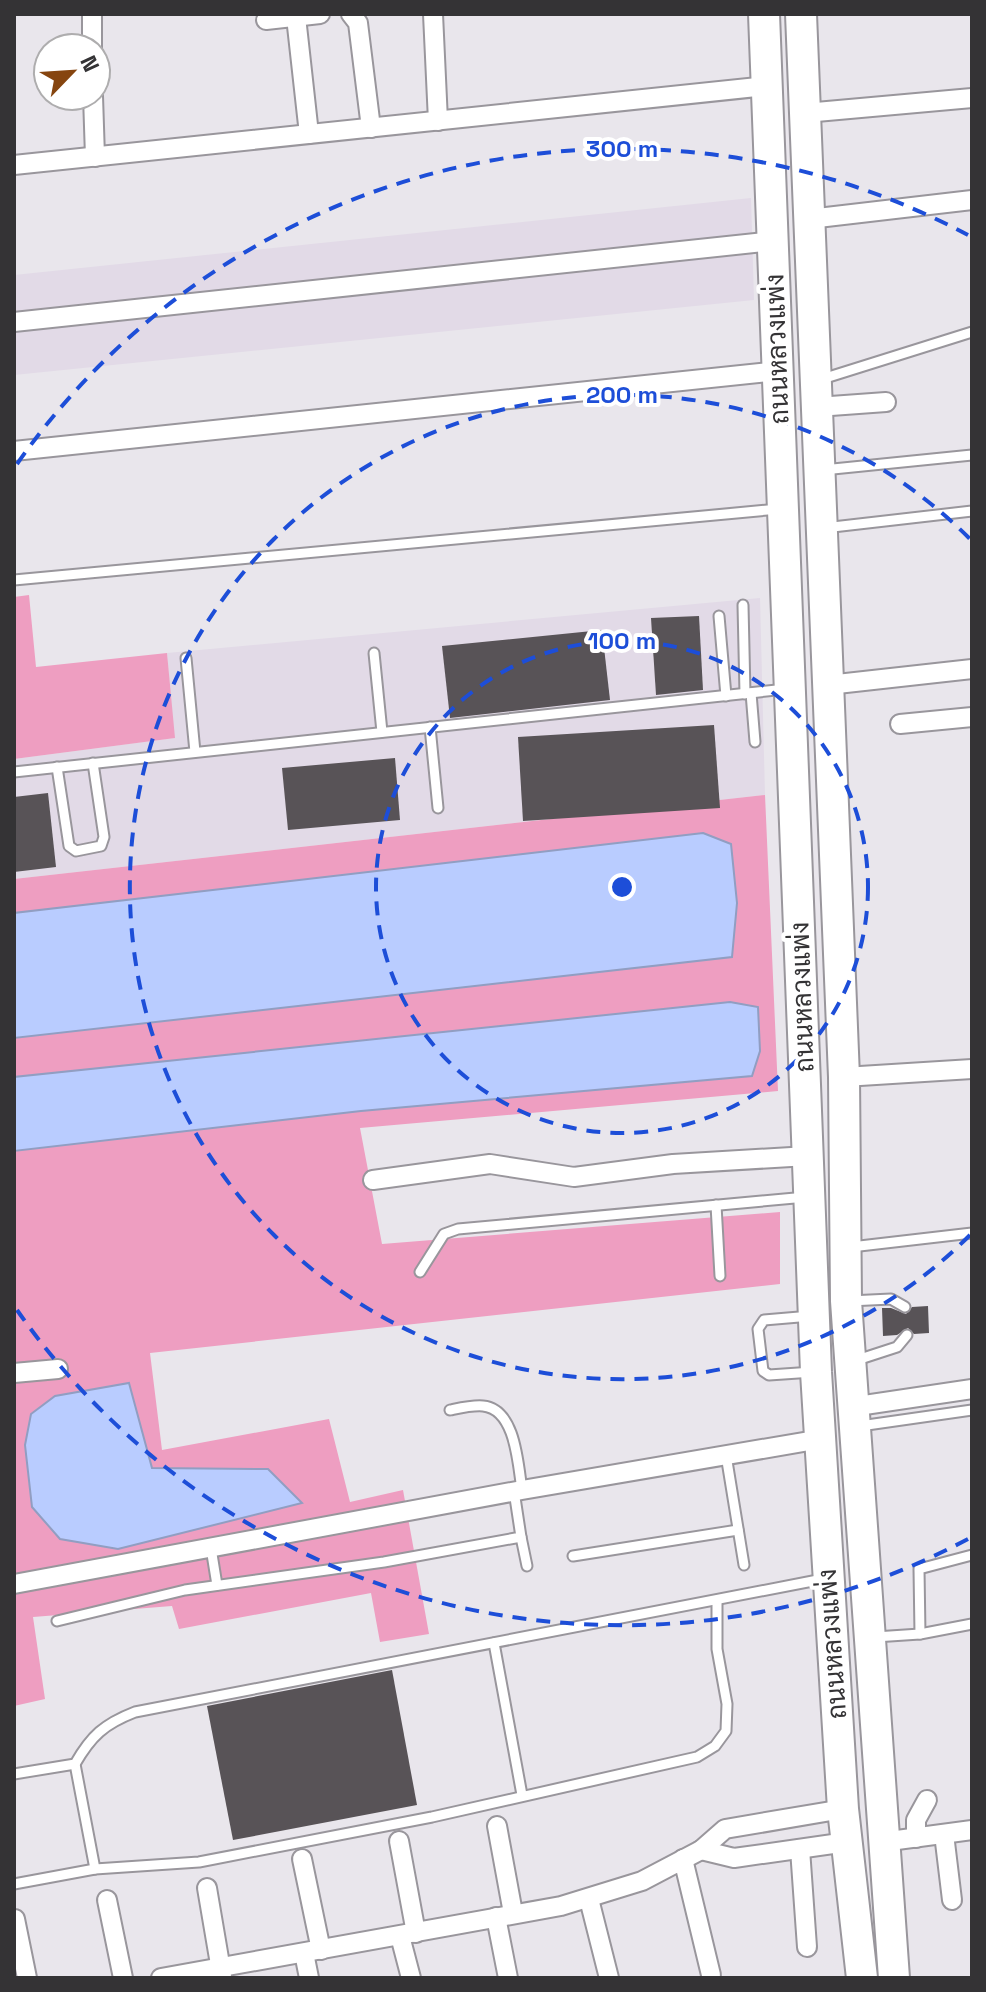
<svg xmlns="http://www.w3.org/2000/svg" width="986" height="1992" font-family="'Space Grotesk',Sarabun,sans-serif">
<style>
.built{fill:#e2dae7}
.green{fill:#ee9ec1}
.water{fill:#b9ccff;stroke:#919ec2;stroke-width:2}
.building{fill:#585357}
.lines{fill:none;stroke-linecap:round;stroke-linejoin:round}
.lane-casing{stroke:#99969c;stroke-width:13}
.street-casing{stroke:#99969c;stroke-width:22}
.primary-casing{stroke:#99969c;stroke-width:34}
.lane{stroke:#fff;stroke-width:9}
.street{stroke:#fff;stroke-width:18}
.primary{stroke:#fff;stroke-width:30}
.ring{fill:none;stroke:#1d4ed8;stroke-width:4;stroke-dasharray:14 10}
.labels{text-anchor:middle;stroke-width:8;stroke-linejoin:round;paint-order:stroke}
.street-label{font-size:26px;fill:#343335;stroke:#fff}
.centre{fill:#1d4ed8;stroke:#fff;stroke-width:4}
.ring-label{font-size:24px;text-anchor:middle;font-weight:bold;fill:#1d4ed8;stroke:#fff;stroke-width:8;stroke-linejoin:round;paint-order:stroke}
</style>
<rect width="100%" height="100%" fill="#e9e6ec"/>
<!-- built -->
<g class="built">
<path d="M751,198L754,300L14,375V275Z"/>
<path d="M760,598L765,795L14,879V759L174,738L167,653Z"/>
</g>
<!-- green -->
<g class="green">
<path d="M29,595L36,667L167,653L175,738L14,759V597Z"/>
<path d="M765,795L778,1091L360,1128L382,1244L780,1212V1284L150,1353L162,1450L329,1419L350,1502L403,1490L429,1634L380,1642L371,1593L179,1629L172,1606L33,1617L45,1699L14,1706V879Z"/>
</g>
<!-- water -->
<g class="water">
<path d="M703,833L731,844L737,903L732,957L14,1038V913Z"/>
<path d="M730,1002L758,1007L760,1051L752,1076L361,1111L14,1151V1077Z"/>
<path d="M129,1383L152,1468L268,1469L302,1503L118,1549L60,1539L32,1507L25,1445L31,1414L55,1396Z"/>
</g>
<!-- building -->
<g class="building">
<path d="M699,616L703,690L656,695L651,618Z"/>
<path d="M602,630L610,700L450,718L442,646Z"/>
<path d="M714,725L720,808L523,821L518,737Z"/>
<path d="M395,758L400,820L288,830L282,768Z"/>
<path d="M48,793L56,867L14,872V797Z"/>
<path d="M928,1306L929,1333L914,1334L908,1328L897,1335L883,1336L882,1308H891L906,1314L912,1307Z"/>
<path d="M392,1670L417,1805L233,1840L207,1706Z"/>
</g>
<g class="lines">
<!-- lane casing -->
<g class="lane-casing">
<g id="lane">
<path d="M819,380L972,332"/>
<path d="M823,470L972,455"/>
<path d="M824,528L972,511"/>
<path d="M14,580L779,509"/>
<path d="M743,605L745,694"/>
<path d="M719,616L726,696"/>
<path d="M374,653L382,732"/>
<path d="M186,658L195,752"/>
<path d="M751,693L755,742"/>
<path d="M430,727L438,808"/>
<path d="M57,767L69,846L76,851L101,846L104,837L93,763"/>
<path d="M14,772L786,689"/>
<path d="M716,1205L720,1276"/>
<path d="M851,1247L972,1233"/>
<path d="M420,1272L444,1234L458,1229L806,1197"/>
<path d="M849,1301L891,1299L905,1307"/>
<path d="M811,1316L764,1320L758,1329L763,1371L769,1375L813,1372"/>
<path d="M854,1361L897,1347L907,1335"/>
<path d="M450,1410C460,1408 473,1405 483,1406C516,1409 518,1465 522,1490"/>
<path d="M860,1426L972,1410"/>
<path d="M726,1455L744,1565"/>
<path d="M521,1537L527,1566"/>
<path d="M211,1548L217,1585"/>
<path d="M573,1556L738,1530"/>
<path d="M57,1621L185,1590L384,1562L521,1537L514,1491"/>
<path d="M920,1634L919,1569L972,1555"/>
<path d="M875,1637L920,1634L972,1624"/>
<path d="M494,1643L522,1795"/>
<path d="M75,1764L95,1869"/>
<path d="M14,1774L75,1764C91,1736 104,1724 135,1712L823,1579"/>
<path d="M14,1884L95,1869L199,1862L432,1817L697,1757L715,1746L726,1731L727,1704L717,1649V1601"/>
</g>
</g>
<!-- street casing -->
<g class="street-casing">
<g id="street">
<path d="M92,14V48"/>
<path d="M351,14L358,23L371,128"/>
<path d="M433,14L438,121"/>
<path d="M296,17L309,134"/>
<path d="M266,20L320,14"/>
<path d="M93,96L95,157"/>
<path d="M805,113L972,98"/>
<path d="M14,165L767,86"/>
<path d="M809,219L972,200"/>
<path d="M14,322L773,241"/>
<path d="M817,407L886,402"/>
<path d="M14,451L778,371"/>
<path d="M828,685L972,669"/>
<path d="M900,724L972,717"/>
<path d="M844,1077L972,1069"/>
<path d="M373,1180L490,1164L574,1177L673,1164L808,1156"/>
<path d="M14,1373L58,1369"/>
<path d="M851,1407L972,1389"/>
<path d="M14,1584L522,1490L821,1439"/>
<path d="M497,1826L513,1913"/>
<path d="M944,1834L952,1900"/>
<path d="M916,1838V1820L927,1800"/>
<path d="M399,1841L416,1933"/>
<path d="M882,1842L972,1830"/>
<path d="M800,1849L807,1947"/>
<path d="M701,1850L734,1858L847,1842"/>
<path d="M302,1859L321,1950"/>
<path d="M683,1859L711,1975"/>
<path d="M207,1888L222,1976"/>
<path d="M589,1899L609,1978"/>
<path d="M107,1900L123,1978"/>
<path d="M496,1917L508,1978"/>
<path d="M15,1919L27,1978"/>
<path d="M400,1936L411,1978"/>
<path d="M304,1953L309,1978"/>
<path d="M161,1978L561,1906L642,1881L701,1850L725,1829L843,1809"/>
</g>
</g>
<!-- primary casing -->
<g class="primary-casing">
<g id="primary">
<path d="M764,14L816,1372L843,1809L862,1978"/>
<path d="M801,14L844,1077L846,1301L894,1978"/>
</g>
</g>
<!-- lane -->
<use href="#lane" class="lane"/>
<!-- street -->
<use href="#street" class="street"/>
<!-- primary -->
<use href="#primary" class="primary"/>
</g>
<!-- distance rings -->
<g class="ring">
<circle cx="622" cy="887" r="246"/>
<path d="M970 1235A492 492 0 1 1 970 539"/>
<path d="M968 1539A738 738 0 0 1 17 1310M17 464A738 738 0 0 1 968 235"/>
</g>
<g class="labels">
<!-- street labels -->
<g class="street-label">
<text transform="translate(777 349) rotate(-92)" y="9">ถนนหลวงแพ่ง</text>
<text transform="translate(802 997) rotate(-92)" y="9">ถนนหลวงแพ่ง</text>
<text transform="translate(832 1644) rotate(-94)" y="9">ถนนหลวงแพ่ง</text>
</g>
</g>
<circle cx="622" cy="887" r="12" class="centre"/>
<g class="ring-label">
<text x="622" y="157">300 m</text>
<text x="622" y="403">200 m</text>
<text x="622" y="649">100 m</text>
</g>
<!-- border -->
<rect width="986" height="1992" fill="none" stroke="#343335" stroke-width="32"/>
<!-- north arrow -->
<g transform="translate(72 72) rotate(65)"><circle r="38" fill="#ffffff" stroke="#aeadae" stroke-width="2"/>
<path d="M0-6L14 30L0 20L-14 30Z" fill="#86450f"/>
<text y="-12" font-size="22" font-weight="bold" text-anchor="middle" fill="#343335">N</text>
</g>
</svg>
